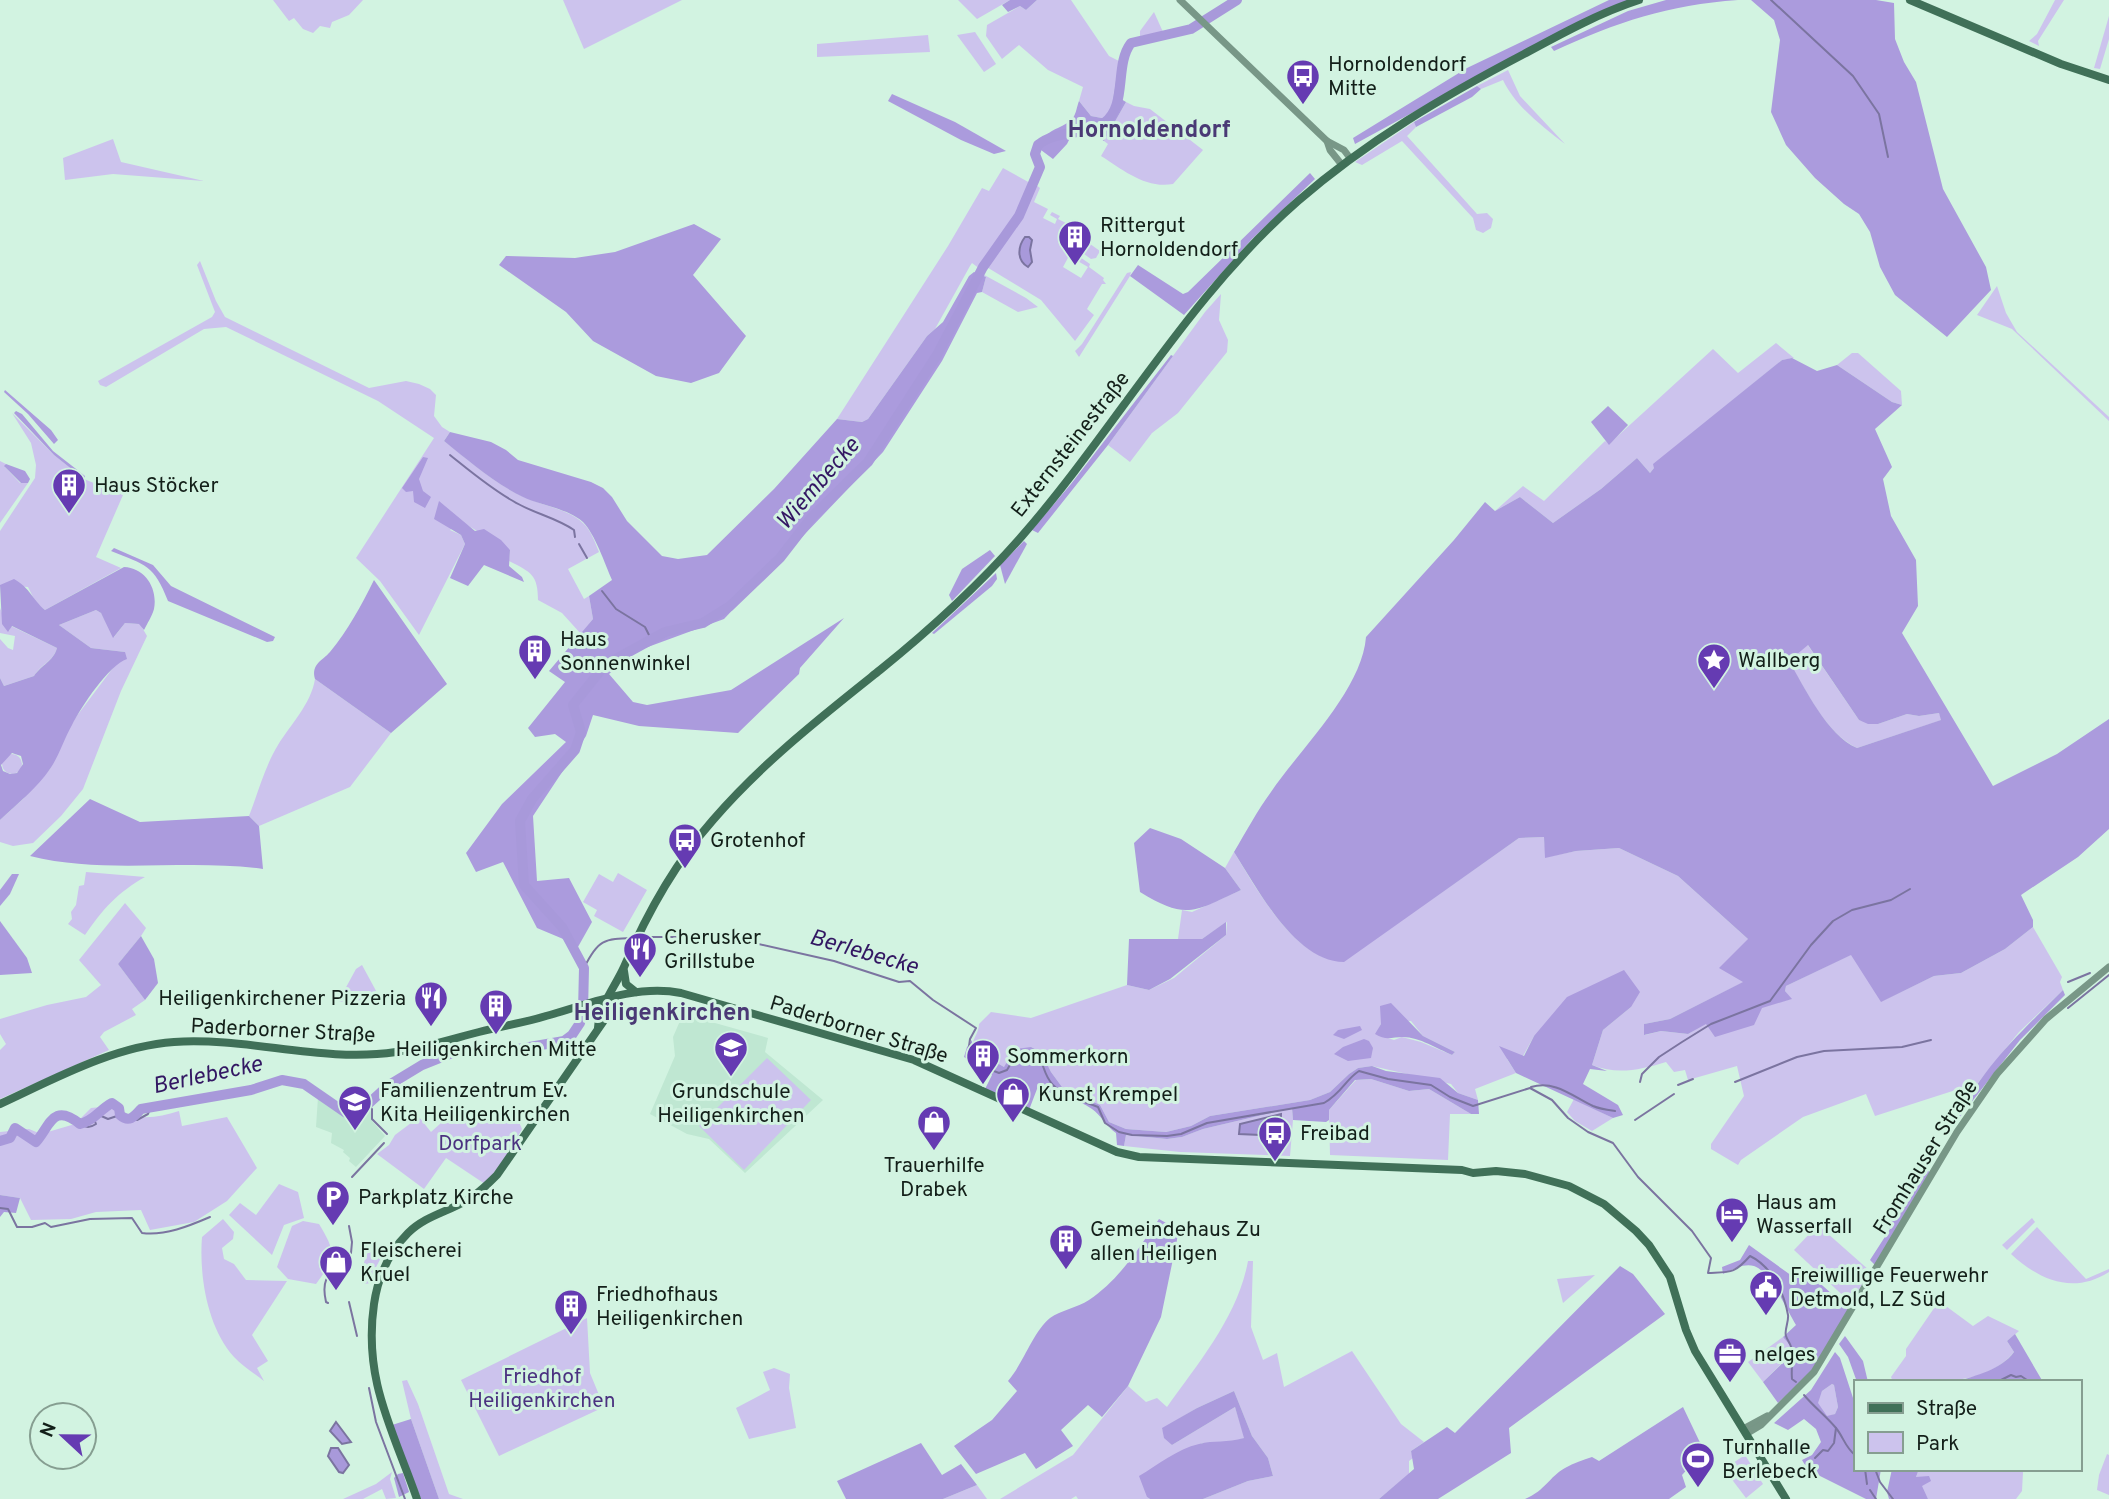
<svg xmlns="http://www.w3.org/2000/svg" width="2109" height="1499" font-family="Overpass,sans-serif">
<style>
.built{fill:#bfe7d2}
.green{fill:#ccc3ed;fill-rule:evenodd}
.forest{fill:#ab9bdd;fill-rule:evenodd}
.water{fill:#a899da;stroke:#7b74a0;stroke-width:2}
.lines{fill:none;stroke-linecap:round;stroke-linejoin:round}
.stream{stroke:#7b74a0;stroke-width:2}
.river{stroke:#a899da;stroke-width:10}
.tertiary{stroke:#789787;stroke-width:7}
.secondary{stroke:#407058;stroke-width:8}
.labels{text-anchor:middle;stroke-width:6;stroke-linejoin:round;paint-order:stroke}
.poi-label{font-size:21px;fill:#131f19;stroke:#d2f3e1;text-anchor:start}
.street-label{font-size:21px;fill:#131f19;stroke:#d2f3e1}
.park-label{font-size:21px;fill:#4b3280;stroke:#d2f3e1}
.water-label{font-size:23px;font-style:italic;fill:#331763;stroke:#d2f3e1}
.quarter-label{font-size:24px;font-weight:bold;fill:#4a3975;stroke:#d2f3e1}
</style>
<rect width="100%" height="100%" fill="#d2f3e1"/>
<!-- built -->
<g class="built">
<path d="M683,1014L768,1038L765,1052L823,1100L745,1173L709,1139L687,1134L650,1114L675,1056L673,1037Z"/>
<path d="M318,1097L347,1115L363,1113L370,1108L372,1121L385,1136L356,1167L349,1161L350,1158L343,1152L344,1150L331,1143L332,1133L316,1127Z"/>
</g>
<!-- green -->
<g class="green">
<path d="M273,0H363L349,15L332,22L330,28L320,26L313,33L303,29L294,18L289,21Z"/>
<path d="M563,0H682L584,49Z"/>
<path d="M958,0H1010L977,19Z"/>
<path d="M1037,0H1071L1109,56L1119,61L1112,107L1107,119L1091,116L1079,101L1083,87L1048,70L1019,45L1002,59L986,36L987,25L1020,6L1026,10Z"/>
<path d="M2055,0H2064L2038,41L2039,46L2029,41L2037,34Z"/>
<path d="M1154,12L1163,32L1140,36V31Z"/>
<path d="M2109,16V39L2100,69L2094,68Z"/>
<path d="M975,32L996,64L984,72L957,35Z"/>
<path d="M928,35L930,52L817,57V44Z"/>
<path d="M1508,70L1520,96L1565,144C1543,127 1515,106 1503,80L1481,89L1477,86Z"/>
<path d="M1126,102L1134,106L1150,109L1203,150L1173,184C1146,189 1123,170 1101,156L1108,144L1104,141Z"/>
<path d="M1414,122L1416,127L1407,136L1477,214L1487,213L1493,219L1491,228L1483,233L1476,230L1473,218L1402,141L1362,165L1355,162Z"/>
<path d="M113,139L121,162L204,181L113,174L65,180L63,158Z"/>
<path d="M1003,168L1032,184L1016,217L980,269L972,263L970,266L935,329L927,336L868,419L862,422L837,419L948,246L982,188L989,191Z"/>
<path d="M1036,185L1040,188L1034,202L1048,209L1043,218L1055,224L1057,219L1050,215L1052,212L1060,216L1058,219L1070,225L1062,242L1070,246L1072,243L1074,253L1090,264L1089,267L1104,278L1103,280L1106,284H1102L1087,309L1094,315L1075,341L1041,300L985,266L1025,209ZM1069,256L1088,267L1081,278L1063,267Z"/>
<path d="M1083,239L1100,251L1096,258L1091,259L1077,249L1078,243Z"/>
<path d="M200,261L216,301L225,317L369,388L406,381L419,384L430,389L436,395L434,416L442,427L450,432L444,441C470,461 495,484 524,497C543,506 569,509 584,524C591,531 595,542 599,552L568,569L584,599L589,596L593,619L581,634L562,613L538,600C538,575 531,572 509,561L510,550L460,521L450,530L461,535L465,544L419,635L380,581L356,558L434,438L378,401L226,327L204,329L106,387L100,385L98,381L212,317L215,312L197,265Z"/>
<path d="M977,271L1026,298L1038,307L1018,312L982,292L986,277L975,272Z"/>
<path d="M1131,272L1130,276L1079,357L1075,351L1082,344L1127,273Z"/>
<path d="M1997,286L2006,313L2017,332L2109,417V421L2012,329L1977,315Z"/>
<path d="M1221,294L1219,320L1228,340L1227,352L1178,413L1152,433L1130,462L1108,445L1205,312Z"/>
<path d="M1776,343L1794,358L1782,360L1654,464V468L1650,473L1637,458L1601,489L1553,523L1520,497L1495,511L1523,486L1544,501L1605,441L1609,444L1713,349L1738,373Z"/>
<path d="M1852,353H1858L1901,391L1902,405L1892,402L1837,365Z"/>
<path d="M12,413L54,455L84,479L123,495L96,557L121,568L45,610L36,603L28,587L0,585V531L35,478L36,465L31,443Z"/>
<path d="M0,461L6,464L5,467L20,483H28L0,523Z"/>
<path d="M0,608L9,631L11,626L57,648C52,663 43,662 34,676L4,686L0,678V639L8,648L13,650L15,636L0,633Z"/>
<path d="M96,610L101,613L114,637L125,623L140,624L147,636L121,691L83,789L61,816L33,843L13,846L0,842V820L23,799L50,769L73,721L125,652L91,648L59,625Z"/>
<path d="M1807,644L1859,720L1878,724L1907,714L1919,716L1939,713L1942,720L1857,748C1825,733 1806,689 1788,661Z"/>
<path d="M315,679L391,733L350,787L259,826L249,816C258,793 265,766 278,745C291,724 311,704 315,679Z"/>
<circle cx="12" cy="764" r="10"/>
<path d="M1544,837L1546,857L1576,851L1619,848L1678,876L1748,939L1744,982L1670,1019L1644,1024L1645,1035L1661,1031L1688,1034L1706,1023L1791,999L1785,991L1786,986L1852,954L1882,1001L1934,976L1961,973L2005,949L2033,927L2062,977L2060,982L2063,990L2019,1032L1973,1089L1965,1087L1875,1116L1866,1094L1803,1117L1741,1160L1738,1165L1711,1149V1144L1744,1096L1737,1066L1688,1080L1685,1070L1674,1072L1666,1062C1640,1070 1617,1075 1592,1065L1603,1030L1631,1007L1534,1036L1523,1056L1507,1059L1516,1073L1475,1089L1478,1100L1458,1093L1451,1084L1372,1066L1358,1068L1349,1074L1330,1092L1310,1100L1210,1116L1191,1126L1166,1132L1126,1129L1109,1122L1100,1105L1062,1087L1051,1072L1041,1052L1031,1047L1004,1067L972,1048C972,1039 979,1033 979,1024L991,1012L1031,1018L1127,985L1149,990L1174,978L1226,935L1227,922L1202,939H1178L1182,910L1192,912L1241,890L1225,868L1234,852C1256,888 1296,962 1344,961L1519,838ZM1411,1021L1423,1036L1455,1052L1452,1055L1421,1042L1402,1037L1394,1040L1376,1034L1381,1024Z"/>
<path d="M86,872L145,877C118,892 102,910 85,935L68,924L72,919L71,912L76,905L79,886L84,885Z"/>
<path d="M618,873L647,890L623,932L594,916L597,910L583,902L599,874L613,882Z"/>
<path d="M125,903L146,928L141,936L118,964L145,1000L132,1009L136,1015L104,1032L100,1037L109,1050L0,1099V1050L6,1044L0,1034V1019L47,1005L86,997L101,985L79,960Z"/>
<path d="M362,965L381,1000L338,1002L356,969Z"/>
<path d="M767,1058L811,1100L744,1170L699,1126Z"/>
<path d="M1371,1079L1409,1091L1429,1089L1471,1114H1450L1448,1160L1330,1155L1329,1110L1356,1080Z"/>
<path d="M1574,1099L1613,1118L1592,1131L1575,1121L1567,1112Z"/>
<path d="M111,1106C134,1121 154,1119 179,1111L182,1126L227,1117L257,1168L227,1201L194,1222L150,1230L141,1210L96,1212L71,1219L31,1220L20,1198L0,1195V1132L29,1129L41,1134L75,1124L91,1108Z"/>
<path d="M1292,1108L1293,1120L1290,1156L1180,1152L1124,1146L1126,1135L1167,1139L1182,1137L1203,1129Z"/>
<path d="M474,1109L519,1122L522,1129L507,1156L485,1184L446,1158L424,1189L377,1154L389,1145L395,1135L419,1117L431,1132C447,1118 451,1110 473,1115Z"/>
<path d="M279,1184L298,1192L304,1218L284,1225L272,1255L229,1215L240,1203L256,1215Z"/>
<path d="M2032,1218L2035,1222L2007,1250L2002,1245Z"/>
<path d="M223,1219L234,1232L233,1239L222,1248L224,1259L234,1264L246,1280L287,1281L252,1335L268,1361L257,1368L264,1381C254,1373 242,1366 234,1357C207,1327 199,1275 202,1237Z"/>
<path d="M303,1221L319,1224C336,1252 336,1257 316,1284L288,1279L277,1267L292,1226Z"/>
<path d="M1818,1225L1870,1271L1851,1303L1794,1250Z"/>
<path d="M2037,1227L2086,1279L2109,1269V1272C2073,1295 2039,1280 2011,1254Z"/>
<path d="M370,1248L385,1250L374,1271L371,1283L364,1284C360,1271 364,1260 370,1248Z"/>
<path d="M1248,1261H1253L1251,1327L1263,1360L1277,1353L1284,1387L1352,1351L1401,1424L1424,1442L1411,1451L1413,1458L1409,1461V1474L1379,1499H1203L1248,1481L1273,1476L1268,1458L1252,1436L1234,1391L1197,1408L1162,1429L1172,1445L1235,1407L1245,1438L1227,1443H1202L1147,1497L1150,1499H1078L1076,1496L1071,1499H1000L1073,1455L1128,1386L1146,1402L1157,1398L1167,1407C1199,1362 1238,1316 1248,1261Z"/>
<path d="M1595,1275L1563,1303L1557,1279Z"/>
<path d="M1939,1301L1973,1326L1988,1316L2019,1331L2007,1341L2014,1352C1987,1386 1932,1382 1893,1382L1891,1377L1906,1356V1349Z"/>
<path d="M587,1318L590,1373L604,1407L499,1456L461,1380Z"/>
<path d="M1783,1337L1795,1350L1763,1382L1748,1362Z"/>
<path d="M774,1368L790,1374L789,1388L796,1428L749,1439L736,1408L770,1390L763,1372Z"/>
<path d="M407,1380L418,1404L449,1494L463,1499H439L411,1419L402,1381Z"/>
<path d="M1832,1384L1834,1385L1838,1407L1835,1414L1827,1417L1817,1403L1822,1391Z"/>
<path d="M2107,1454L2109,1455V1495L2097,1490L2099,1475Z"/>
<path d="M1745,1455L1763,1484L1746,1498L1724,1469Z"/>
<path d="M1919,1469H2037L2023,1472L2022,1491L2016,1499H1928L1916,1477Z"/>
<path d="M392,1472L390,1479L396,1498L386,1499L382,1489L363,1499H343L376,1484Z"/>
<path d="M977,1485L987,1499H943Z"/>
</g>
<!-- forest -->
<g class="forest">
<path d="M1010,0H1037L1026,10L1020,6L1008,12L1002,5Z"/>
<path d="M1609,0H1635L1496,67L1355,144L1353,138L1467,68Z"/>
<path d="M1666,0H1738C1668,5 1617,22 1554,51L1551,47L1628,11Z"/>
<path d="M1751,0H1876L1894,3L1895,39L1904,62L1916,82L1943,189L1986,267L1991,290L1947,337L1895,295L1880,267L1870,232L1859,214L1844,204L1815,178L1786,145L1771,112L1780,40L1774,20Z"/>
<path d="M1119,61L1125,65L1121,99L1126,102L1104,141L1094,134L1071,136L1067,144L1053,159L1041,150C1044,126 1060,132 1073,118C1076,114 1077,106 1079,101L1091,116L1107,119L1112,107Z"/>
<path d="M1477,86L1481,89L1472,97L1416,127L1414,122Z"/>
<path d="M892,94L955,122L1006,151L994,154L961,140L888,101Z"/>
<path d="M1310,173L1315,179L1252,239L1184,315L1130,276L1138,265L1183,294L1188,292Z"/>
<path d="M694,224L721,239L693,275L746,336L719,373L691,383L656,376L593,341L566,312L499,265L506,256L575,258L615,252Z"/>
<path d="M974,272L986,277L982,292L977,293L942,361L883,452L724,619L637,651L609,674L633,702L647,705L731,690L844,618L800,668L799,674L738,733L639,726L593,715L586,736L533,816L537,881L569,878L592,922L574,954L568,941L537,928L503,862L476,872L466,853L502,804L566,742L555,734L535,737L528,728L565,682L549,671L593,619L589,596L612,580C605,564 595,534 583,522C567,508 542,506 523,497C494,483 469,461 444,441L450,432L491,442L506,450L518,460L591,482L603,488L612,497L627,521L662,556L678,559L707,555L774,489L837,419L862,422L868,419L927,336L943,322L969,276Z"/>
<path d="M1171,355L1173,356L1108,445L1038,533L1032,530L1071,484Z"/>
<path d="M1792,358L1817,371L1837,365L1892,402L1902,405L1875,429L1892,467L1883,479L1891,516L1916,560L1918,606L1902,633L1993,786L2057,754L2109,719V829L2078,857L2021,895L2033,920V927L2005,949L1961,973L1934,976L1881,1002L1851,955L1786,986L1785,991L1792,999L1762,1008L1754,1025L1715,1037L1706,1024L1688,1034L1661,1031L1644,1035V1024L1670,1019L1743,982L1719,968L1748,939L1678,876L1619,848L1576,851L1545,858L1544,837L1519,838L1344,962C1295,962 1257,888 1234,852C1246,832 1257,811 1271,792C1300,749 1362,690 1366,637L1454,540L1485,502L1495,511L1520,497L1553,523L1601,489L1637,458L1650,473L1654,468L1653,464L1782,360ZM1808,645L1859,720L1868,724H1878L1907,714L1919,716L1939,713L1941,720L1857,748C1827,735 1805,688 1789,661Z"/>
<path d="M5,390L51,430L58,440L54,444L28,414L4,392Z"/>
<path d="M1608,406L1628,425L1609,445L1591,422Z"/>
<path d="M16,411L22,414L53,451L85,476L84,479L54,455L14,413Z"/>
<path d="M423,457L428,458L419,479L423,491L431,497L425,508L414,502L413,491L406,492L402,488Z"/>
<path d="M6,464L25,471L30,479L28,483H21L4,466Z"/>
<path d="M439,501L475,531L484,529L501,540L510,550L509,566L522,577L524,582L484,565L468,586L450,578L465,544L461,535L434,519Z"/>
<path d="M1024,541L1027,544L1005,584L1000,565Z"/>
<path d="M114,548L153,565L171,586L275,637L273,641L267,642L168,601C154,565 146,565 111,551Z"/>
<path d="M990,550L995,556L952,601L949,595L962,569Z"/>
<path d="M124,567C145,568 158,588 154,609C152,616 147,624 144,630L139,624L125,623L113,638L101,613L96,610L59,625L91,648L125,652L127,659C109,665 81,707 72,725C64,739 59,756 50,769C37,788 17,804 0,820V678L4,686L34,676C42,664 53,662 57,648L12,626L8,632L2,624L0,585L14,579C30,588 32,599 45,610ZM12,753L21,756L23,764L17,773L10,774L3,771L1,765Z"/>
<path d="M996,573L997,579L992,586L934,634L932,633Z"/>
<path d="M374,580L447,684L391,733L315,679C311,664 322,661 330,652C348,630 361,606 374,580Z"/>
<path d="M90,799L140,822L249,816L259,826L263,869C186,858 106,875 30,856Z"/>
<path d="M1150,828L1181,839L1225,868L1241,890C1195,911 1187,921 1140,892L1134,843Z"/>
<path d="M12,874H19L10,894L0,906V890Z"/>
<path d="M0,921L27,958L32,973L0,975Z"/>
<path d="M1226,922V935L1170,979L1149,990L1127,985L1129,939H1202Z"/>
<path d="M141,936L154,959L158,983L145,1000L118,964Z"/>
<path d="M1624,970L1640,992L1631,1007L1603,1030L1592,1065L1607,1071L1590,1069L1583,1084L1618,1105L1623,1115L1613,1118L1516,1073L1499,1046L1524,1056L1534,1036L1567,997Z"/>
<path d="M2063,990L2065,995L2020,1040L1956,1122C1980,1069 2022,1031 2063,990Z"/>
<path d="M1391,1003L1423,1036L1455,1052L1452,1055C1438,1049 1419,1037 1403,1037C1392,1037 1386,1041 1375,1034L1381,1024L1380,1006Z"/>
<path d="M1360,1026L1362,1030L1344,1039L1333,1035L1338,1030Z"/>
<path d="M1364,1039L1369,1041L1373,1048L1371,1058L1348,1061L1334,1054L1343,1047Z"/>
<path d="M972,1040V1048L1004,1067L1015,1049L1031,1047L1041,1052L1051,1072L1062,1087L1100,1105L1109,1122L1126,1129L1166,1132L1191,1126L1210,1116L1310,1100L1330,1092L1349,1074L1358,1068L1372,1066L1386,1071L1440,1078L1458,1093L1478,1100L1479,1114H1471L1429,1089L1409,1091L1371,1079L1355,1080L1329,1110V1120L1326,1122L1293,1120L1292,1108L1203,1129L1182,1137L1167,1139L1126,1135L1124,1146L1117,1145L1116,1133C1106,1126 1100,1114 1092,1109C1077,1098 1055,1095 1037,1089L1029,1110L985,1089L992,1075L964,1057L967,1047Z"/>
<path d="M1925,1170L1930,1172L1875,1265L1870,1260L1890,1229L1878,1221L1906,1196Z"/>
<path d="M0,1195L20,1198L16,1213L4,1212L0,1217Z"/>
<path d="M1159,1219L1179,1230L1161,1317L1128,1386L1102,1417L1088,1405L1061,1430L1073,1446L1036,1469L1025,1453L976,1474L954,1446L992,1420L1017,1391L1008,1381C1023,1364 1033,1332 1050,1318C1061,1310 1077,1308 1089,1300C1120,1279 1138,1249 1159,1219Z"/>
<path d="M1749,1245L1792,1276L1806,1271L1849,1309L1810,1373L1778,1403L1763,1382L1795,1351L1783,1337L1796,1325C1787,1310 1770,1271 1754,1266C1743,1263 1732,1270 1723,1274L1722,1267L1740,1260Z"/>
<path d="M1620,1266L1633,1274L1665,1314L1509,1428L1511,1453L1438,1499H1379L1414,1469L1411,1451L1447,1427L1455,1433Z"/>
<path d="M2015,1334L2043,1382H1956C1976,1375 2001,1370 2014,1352L2007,1341Z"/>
<path d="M1845,1336L1863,1361L1868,1382H1857L1848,1357L1839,1344Z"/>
<path d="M1835,1352L1840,1358L1855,1404V1469H1881L1876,1499H1866L1808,1470L1802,1460L1812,1455L1821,1442L1816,1429L1804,1419L1788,1430L1774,1423L1811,1390ZM1832,1384L1834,1385L1838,1407L1835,1414L1827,1416L1818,1403L1822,1391Z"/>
<path d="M1234,1391L1252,1436L1268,1458L1273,1476L1248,1481L1203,1499H1150L1147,1497L1139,1476C1158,1465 1177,1449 1199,1444C1214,1440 1227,1443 1244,1438L1235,1407L1172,1445L1164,1438L1162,1428L1197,1408Z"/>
<path d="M1683,1407L1704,1451L1682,1475L1686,1487L1669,1499H1525C1546,1490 1549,1477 1565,1468C1574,1463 1583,1460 1592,1457L1599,1461Z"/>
<path d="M411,1419L439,1499H421L392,1425Z"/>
<path d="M921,1443L942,1475L961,1464L977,1485L943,1499H846L837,1481Z"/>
<path d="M1892,1469H1919L1916,1477L1929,1476L1931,1481L1922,1486L1928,1499H1889L1887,1492Z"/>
<path d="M403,1473L409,1492L399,1497L394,1478L398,1474Z"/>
</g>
<!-- water -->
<g class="water">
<path d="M1025,237H1029L1032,240L1030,250L1032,262L1028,267C1016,260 1018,246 1025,237Z"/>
<path d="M1281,1114L1280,1136L1239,1134L1240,1124Z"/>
<path d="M336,1422L351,1442L342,1444L330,1431Z"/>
<path d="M331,1448H338L349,1465L343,1473L339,1472L328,1456Z"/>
</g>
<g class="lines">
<!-- stream -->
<g class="stream">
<path d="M1771,0L1853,76L1879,114L1888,157"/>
<path d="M450,455C470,471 490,488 513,501C532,513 555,517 574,530L575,537"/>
<path d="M579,544L587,558"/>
<path d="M602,591L616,609L645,627L651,639"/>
<path d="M640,937H728L834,961L899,982L910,981L933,1000L976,1028L970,1039L968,1054L986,1068L999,1073L1007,1070L1018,1051C1048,1048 1038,1070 1053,1085C1065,1097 1083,1101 1098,1107L1105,1123L1119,1132L1132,1135L1167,1136L1181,1134L1207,1123L1324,1103C1342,1093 1345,1080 1359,1071L1388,1079L1431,1085L1450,1097L1473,1106L1530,1088L1552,1100L1568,1118L1588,1132L1613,1143L1638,1177L1692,1231L1711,1258L1708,1273C1731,1272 1734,1274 1750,1256C1771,1266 1784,1292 1788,1315C1789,1322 1784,1330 1786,1336C1788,1342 1792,1345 1792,1352C1793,1361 1791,1369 1792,1379L1796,1382"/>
<path d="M584,968C598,939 604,939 634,938"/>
<path d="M2068,982L2090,973"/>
<path d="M2068,1008L2109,975"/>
<path d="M1640,1082L1642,1074L1659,1057L1682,1042L1711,1024L1770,1001L1811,945L1833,921L1852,910L1891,900L1910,889"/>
<path d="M1735,1082L1797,1057L1824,1051L1902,1047L1931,1040"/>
<path d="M1678,1085L1693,1079"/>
<path d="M1531,1087C1555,1080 1572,1096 1593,1106C1600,1109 1608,1110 1615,1111"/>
<path d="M368,1104L372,1109V1119L387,1134"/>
<path d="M99,1115L108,1119L120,1115"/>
<path d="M133,1119L137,1120L148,1114L150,1109"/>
<path d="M1635,1120L1674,1094"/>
<path d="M80,1124C86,1128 90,1128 96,1124L94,1119"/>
<path d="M352,1177L384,1143"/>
<path d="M0,1208L8,1209L17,1227H32L45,1223L51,1227L90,1219L132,1218L142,1233C165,1236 189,1226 210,1217"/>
<path d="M349,1302L357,1336"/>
<path d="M328,1303L326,1302C319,1271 336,1274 351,1253L352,1242L349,1226"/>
<path d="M1997,1382L2011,1375L2016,1377L2021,1376L2030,1382"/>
<path d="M369,1388L376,1422L405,1499"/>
<path d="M1804,1395C1814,1407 1826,1416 1836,1428C1844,1438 1845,1447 1855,1455"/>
<path d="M1815,1458L1823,1450L1828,1451L1834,1443L1836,1428"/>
<path d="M1865,1469L1867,1484"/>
<path d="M1875,1469L1880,1482L1893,1499"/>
<path d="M1870,1490L1876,1499"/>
</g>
<!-- river -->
<path class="river" d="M0,1141L10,1138L15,1128L36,1142C50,1126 53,1102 80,1124C95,1120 99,1110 112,1103L119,1108L120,1115C129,1123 134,1117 141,1109L251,1090L282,1080L304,1084L346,1113L357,1114L389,1085L422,1065L457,1051L518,1049L564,1041L572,1035L580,1023L583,1011L584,968L562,927L524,885L520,821L532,799L575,750L581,732L573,705L605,665L665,632L703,623L730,606L780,558L811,518L868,462L937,355L983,267L1019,216L1040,167L1035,154L1038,145C1058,129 1086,136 1104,123C1128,106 1114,65 1131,43L1191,29L1237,0"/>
<!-- tertiary -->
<g class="tertiary">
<path d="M1180,0L1327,141L1344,150L1350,158"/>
<path d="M1327,141L1330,150L1342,165"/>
<path d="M1743,1429L1767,1416"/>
<path d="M1746,1434L1761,1425L1814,1372L1957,1132L1997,1074L2046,1019L2109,967"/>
</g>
<!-- secondary -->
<g class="secondary">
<path d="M1910,0L2061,64L2109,80"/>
<path d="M624,971L626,984L636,992"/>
<path d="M598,1028C599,1006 615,987 624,967C647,913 674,864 713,820C762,763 821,717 880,670C931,629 979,585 1022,536C1117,427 1188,297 1298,201C1367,141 1444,96 1524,54C1561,34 1599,13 1639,0"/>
<path d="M0,1104C54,1079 114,1046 174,1042C248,1037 322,1063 396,1052C424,1048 452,1039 479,1032C501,1026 524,1023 546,1016C589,1004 636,984 681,993L914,1060L1117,1152L1139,1157L1462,1170L1473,1173L1496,1171L1525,1174L1569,1186L1604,1204L1636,1231L1649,1245L1670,1277L1686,1330L1695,1351L1786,1499"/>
<path d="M417,1499C393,1430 363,1380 374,1304C378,1277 389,1252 408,1233C424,1217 446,1212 464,1202C477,1195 487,1185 497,1175L603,1022L608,1009V999"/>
</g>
</g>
<!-- icons -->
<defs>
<g id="bus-pin" transform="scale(1.75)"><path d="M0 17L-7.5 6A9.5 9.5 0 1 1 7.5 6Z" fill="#653bb2" stroke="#d2f3e1"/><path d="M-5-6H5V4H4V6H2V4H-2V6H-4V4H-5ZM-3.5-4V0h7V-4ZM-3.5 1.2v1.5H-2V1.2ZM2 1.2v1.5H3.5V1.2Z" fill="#fff"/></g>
<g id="building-pin" transform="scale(1.75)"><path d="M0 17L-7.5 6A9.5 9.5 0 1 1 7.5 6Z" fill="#653bb2" stroke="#d2f3e1"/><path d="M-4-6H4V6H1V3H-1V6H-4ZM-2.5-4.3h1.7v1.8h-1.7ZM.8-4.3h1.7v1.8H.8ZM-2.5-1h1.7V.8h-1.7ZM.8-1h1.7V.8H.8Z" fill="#fff"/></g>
<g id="sight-pin" transform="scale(1.75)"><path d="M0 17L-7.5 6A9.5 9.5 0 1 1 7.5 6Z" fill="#653bb2" stroke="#d2f3e1"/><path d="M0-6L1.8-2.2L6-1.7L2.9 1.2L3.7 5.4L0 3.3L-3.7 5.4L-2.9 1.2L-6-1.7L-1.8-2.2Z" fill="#fff"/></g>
<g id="restaurant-pin" transform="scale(1.75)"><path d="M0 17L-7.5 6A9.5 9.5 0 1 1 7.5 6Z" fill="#653bb2" stroke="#d2f3e1"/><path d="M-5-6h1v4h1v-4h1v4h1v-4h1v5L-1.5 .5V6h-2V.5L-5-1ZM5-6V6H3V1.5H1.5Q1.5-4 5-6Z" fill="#fff"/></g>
<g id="school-pin" transform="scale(1.75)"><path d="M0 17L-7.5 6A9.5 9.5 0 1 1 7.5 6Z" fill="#653bb2" stroke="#d2f3e1"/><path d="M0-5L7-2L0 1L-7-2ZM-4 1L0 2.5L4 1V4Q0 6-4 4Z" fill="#fff"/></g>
<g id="shop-pin" transform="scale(1.75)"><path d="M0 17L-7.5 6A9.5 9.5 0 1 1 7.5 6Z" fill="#653bb2" stroke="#d2f3e1"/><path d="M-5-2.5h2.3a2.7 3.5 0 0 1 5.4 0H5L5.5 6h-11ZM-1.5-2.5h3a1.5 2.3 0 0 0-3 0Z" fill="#fff"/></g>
<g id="parking-pin" transform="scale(1.75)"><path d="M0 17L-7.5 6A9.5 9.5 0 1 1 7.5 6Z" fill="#653bb2" stroke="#d2f3e1"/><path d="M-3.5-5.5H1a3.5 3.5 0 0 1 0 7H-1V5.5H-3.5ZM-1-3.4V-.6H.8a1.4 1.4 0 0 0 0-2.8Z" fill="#fff"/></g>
<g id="hotel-pin" transform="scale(1.75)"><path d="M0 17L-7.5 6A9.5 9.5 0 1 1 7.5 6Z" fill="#653bb2" stroke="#d2f3e1"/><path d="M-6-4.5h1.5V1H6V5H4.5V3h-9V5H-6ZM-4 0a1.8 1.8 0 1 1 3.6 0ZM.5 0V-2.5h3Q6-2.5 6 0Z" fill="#fff"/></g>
<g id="civic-pin" transform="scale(1.75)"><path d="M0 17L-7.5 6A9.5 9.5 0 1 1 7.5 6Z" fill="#653bb2" stroke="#d2f3e1"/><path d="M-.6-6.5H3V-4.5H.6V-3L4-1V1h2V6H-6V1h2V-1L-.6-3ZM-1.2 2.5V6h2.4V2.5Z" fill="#fff"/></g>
<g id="office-pin" transform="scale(1.75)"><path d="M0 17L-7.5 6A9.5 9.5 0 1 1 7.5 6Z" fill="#653bb2" stroke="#d2f3e1"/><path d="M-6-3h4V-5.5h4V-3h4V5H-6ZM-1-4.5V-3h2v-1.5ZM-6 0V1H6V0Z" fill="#fff"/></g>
<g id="stadium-pin" transform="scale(1.75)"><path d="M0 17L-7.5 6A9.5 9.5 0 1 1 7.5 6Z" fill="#653bb2" stroke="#d2f3e1"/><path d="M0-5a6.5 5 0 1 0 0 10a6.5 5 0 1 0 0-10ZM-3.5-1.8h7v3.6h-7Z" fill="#fff"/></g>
</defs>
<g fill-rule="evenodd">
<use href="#bus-pin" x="1303" y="76"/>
<use href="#building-pin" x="1075" y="237"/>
<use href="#building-pin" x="69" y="485"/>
<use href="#building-pin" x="535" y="651"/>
<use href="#sight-pin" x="1714" y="660"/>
<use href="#bus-pin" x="685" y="840"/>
<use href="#restaurant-pin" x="640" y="949"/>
<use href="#restaurant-pin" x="431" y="998"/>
<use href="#building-pin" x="496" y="1006"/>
<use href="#school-pin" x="731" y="1048"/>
<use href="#building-pin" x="983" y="1056"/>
<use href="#shop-pin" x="1013" y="1094"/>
<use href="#school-pin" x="355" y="1102"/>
<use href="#shop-pin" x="934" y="1122"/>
<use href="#bus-pin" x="1275" y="1133"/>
<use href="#parking-pin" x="333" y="1197"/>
<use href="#hotel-pin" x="1732" y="1214"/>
<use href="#building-pin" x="1066" y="1241"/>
<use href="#shop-pin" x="336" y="1262"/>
<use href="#civic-pin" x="1766" y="1287"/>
<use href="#building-pin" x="571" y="1306"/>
<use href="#office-pin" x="1730" y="1354"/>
<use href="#stadium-pin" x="1698" y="1459"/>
</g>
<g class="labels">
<!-- poi labels -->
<g class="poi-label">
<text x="1328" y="71">Hornoldendorf<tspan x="1328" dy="24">Mitte</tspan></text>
<text x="1100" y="232">Rittergut<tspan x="1100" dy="24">Hornoldendorf</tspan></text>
<text x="94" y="492">Haus Stöcker</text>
<text x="560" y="646">Haus<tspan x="560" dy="24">Sonnenwinkel</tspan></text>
<text x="1738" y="667">Wallberg</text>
<text x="710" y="847">Grotenhof</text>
<text x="664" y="944">Cherusker<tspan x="664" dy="24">Grillstube</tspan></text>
<text x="406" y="1005" text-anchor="end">Heiligenkirchener Pizzeria</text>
<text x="496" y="1056" text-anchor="middle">Heiligenkirchen Mitte</text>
<text x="1007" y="1063">Sommerkorn</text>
<text x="380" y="1097">Familienzentrum Ev.<tspan x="380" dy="24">Kita Heiligenkirchen</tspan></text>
<text x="731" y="1098" text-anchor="middle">Grundschule<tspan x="731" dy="24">Heiligenkirchen</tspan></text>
<text x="1038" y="1101">Kunst Krempel</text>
<text x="1300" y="1140">Freibad</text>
<text x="934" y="1172" text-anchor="middle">Trauerhilfe<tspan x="934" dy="24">Drabek</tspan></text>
<text x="358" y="1204">Parkplatz Kirche</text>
<text x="1756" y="1209">Haus am<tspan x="1756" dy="24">Wasserfall</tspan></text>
<text x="1090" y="1236">Gemeindehaus Zu<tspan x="1090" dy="24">allen Heiligen</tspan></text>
<text x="360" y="1257">Fleischerei<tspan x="360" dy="24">Kruel</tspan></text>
<text x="1790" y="1282">Freiwillige Feuerwehr<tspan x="1790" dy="24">Detmold, LZ Süd</tspan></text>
<text x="596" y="1301">Friedhofhaus<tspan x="596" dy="24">Heiligenkirchen</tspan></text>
<text x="1754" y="1361">nelges</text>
<text x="1722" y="1454">Turnhalle<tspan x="1722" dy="24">Berlebeck</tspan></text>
</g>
<!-- street labels -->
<g class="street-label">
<text transform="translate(1070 444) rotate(-52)" y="7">Externsteinestraße</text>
<text transform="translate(859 1029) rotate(17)" y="7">Paderborner Straße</text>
<text transform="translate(283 1030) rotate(3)" y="7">Paderborner Straße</text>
<text transform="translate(1925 1157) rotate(-58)" y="7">Fromhauser Straße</text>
</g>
<!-- park labels -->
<g class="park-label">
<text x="480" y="1150">Dorfpark</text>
<text x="542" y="1383">Friedhof<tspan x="542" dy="24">Heiligenkirchen</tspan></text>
</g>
<!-- water labels -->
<g class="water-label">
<text transform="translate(817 483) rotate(-49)" y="8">Wiembecke</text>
<text transform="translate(864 951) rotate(16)" y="8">Berlebecke</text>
<text transform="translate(207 1074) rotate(-12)" y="8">Berlebecke</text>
</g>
<!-- quarter labels -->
<g class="quarter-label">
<text x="1149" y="137">Hornoldendorf</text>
<text x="662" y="1020">Heiligenkirchen</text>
</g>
</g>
<!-- legend -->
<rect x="1854" y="1380" width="228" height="91" fill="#d2f3e1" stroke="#869e91" stroke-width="2"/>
<rect x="1868" y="1403" width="35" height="10" fill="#407058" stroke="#869e91" stroke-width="2"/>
<text x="1916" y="1415" font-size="21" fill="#131f19">Straße</text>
<rect x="1868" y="1432" width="35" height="21" fill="#ccc3ed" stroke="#869e91" stroke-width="2"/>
<text x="1916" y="1450" font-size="21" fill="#131f19">Park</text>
<!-- north arrow -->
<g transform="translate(63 1436) rotate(292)"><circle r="33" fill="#d2f3e1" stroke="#869e91" stroke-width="2"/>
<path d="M0-5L12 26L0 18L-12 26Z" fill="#653bb2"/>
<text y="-10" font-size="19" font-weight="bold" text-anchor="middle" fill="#131f19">N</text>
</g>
</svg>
